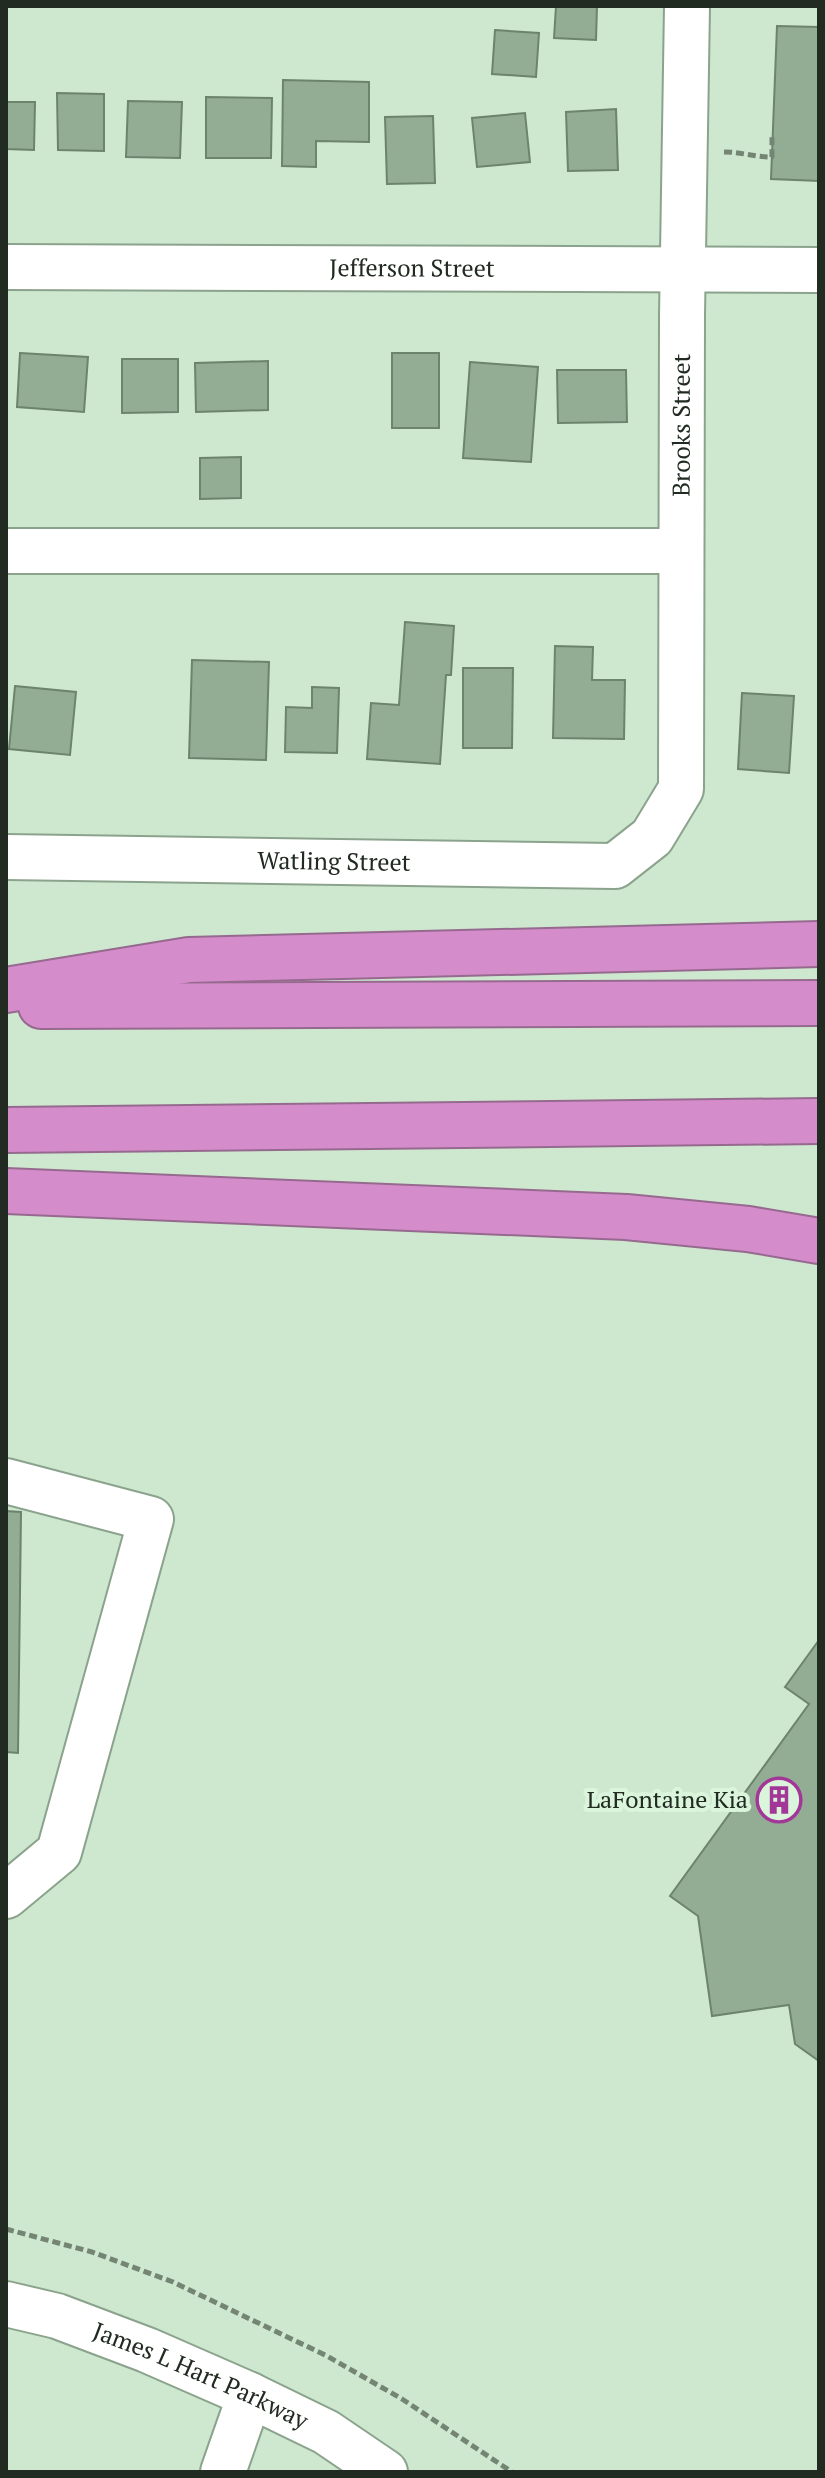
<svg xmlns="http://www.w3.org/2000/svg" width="825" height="2478" font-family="'PT Serif',serif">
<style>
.building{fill:#93ac94;stroke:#6c836c;stroke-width:2}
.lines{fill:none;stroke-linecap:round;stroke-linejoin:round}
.minor-casing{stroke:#8ba38c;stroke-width:48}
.highway-casing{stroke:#966a8f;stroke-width:48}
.path{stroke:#748574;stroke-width:5;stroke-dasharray:8 4;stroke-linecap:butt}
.minor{stroke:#fff;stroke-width:44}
.highway{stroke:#d58cca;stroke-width:44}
.labels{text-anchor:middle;stroke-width:8;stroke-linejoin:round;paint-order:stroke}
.street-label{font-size:24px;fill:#212b21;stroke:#dbf5dc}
.poi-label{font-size:24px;fill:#212b21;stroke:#dbf5dc;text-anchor:end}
</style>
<rect width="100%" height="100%" fill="#cee7cf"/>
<!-- building -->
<g class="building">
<path d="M556,6H597L596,40L554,38Z"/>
<path d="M777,26L819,27V181L771,179Z"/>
<path d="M495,30L539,33L536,77L492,74Z"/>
<path d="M283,80L369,82V142L316,141V167L282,166Z"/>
<path d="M57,93L104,94V151L58,150Z"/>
<path d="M206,97L272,98L271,158H206Z"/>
<path d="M128,101L182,102L180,158L126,157Z"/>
<path d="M6,102H35L34,150L6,149Z"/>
<path d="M616,109L618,170L568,171L566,112Z"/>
<path d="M525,113L530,162L477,167L472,118Z"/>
<path d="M433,116L435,183L387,184L385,117Z"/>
<path d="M20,353L88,357L84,412L17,407Z"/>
<rect x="392" y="353" width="47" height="75"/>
<path d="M122,359H178V412L122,413Z"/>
<path d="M268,361V410L196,412L195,363Z"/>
<path d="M470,362L538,367L531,462L463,458Z"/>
<path d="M557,370H626L627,422L558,423Z"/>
<path d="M241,457V498L200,499V458Z"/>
<path d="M405,622L454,626L451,675H446L440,764L367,759L371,703L399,705Z"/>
<path d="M555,646L593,647L592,680H625L624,739L553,738Z"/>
<path d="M192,660L269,662L266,760L189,758Z"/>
<path d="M463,668H513L512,748H463Z"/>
<path d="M15,686L76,692L70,755L9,749Z"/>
<path d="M312,687L339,688L337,753L285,752L286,707L312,708Z"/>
<path d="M742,693L794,696L789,773L738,769Z"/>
<path d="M6,1511L21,1512L18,1753L6,1752Z"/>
<path d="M819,1640V2061L795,2044L789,2005L712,2016L698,1916L670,1896L809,1704L785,1687Z"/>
</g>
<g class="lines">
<!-- minor casing -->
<g class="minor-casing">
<g id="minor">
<path id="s1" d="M6,267L819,270"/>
<path d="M6,551H681"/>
<path id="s2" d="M6,857L615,866L652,837L681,789L682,316L687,6"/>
<path d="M6,1481L151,1519L59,1852L6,1896"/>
<path id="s3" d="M6,2304L57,2316L147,2350L250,2395L326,2432L385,2472"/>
<path d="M223,2472L250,2395"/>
</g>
</g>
<!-- highway casing -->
<g class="highway-casing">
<g id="highway">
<path d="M6,990L189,960L819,944"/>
<path d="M41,1006L819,1003"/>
<path d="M6,1130L819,1121"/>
<path d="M6,1191L626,1217L748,1229L819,1241"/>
</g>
</g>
<!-- path -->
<g class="path">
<path d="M724,152C741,152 755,157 772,157V135"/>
<path d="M6,2229L92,2252L173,2282L327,2356L402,2399L512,2472"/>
</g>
<!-- minor -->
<use href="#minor" class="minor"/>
<!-- highway -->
<use href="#highway" class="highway"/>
</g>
<!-- icons -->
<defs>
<g id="building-ring" transform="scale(2.3)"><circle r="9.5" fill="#dbf5dc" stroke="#a33797" stroke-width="1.5"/><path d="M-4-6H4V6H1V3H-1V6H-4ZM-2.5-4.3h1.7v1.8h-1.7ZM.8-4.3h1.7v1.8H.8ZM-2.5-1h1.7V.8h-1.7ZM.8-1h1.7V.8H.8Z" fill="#a33797"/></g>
</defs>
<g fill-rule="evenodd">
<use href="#building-ring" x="779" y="1800"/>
</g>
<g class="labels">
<!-- street labels -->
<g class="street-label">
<text dy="8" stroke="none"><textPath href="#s1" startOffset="406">Jefferson Street</textPath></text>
<text dy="8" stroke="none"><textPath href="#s2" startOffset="1076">Brooks Street</textPath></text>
<text dy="8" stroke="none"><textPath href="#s2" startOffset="328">Watling Street</textPath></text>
<text dy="8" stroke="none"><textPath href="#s3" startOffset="208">James L Hart Parkway</textPath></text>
</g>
<!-- poi labels -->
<g class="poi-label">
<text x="748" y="1808">LaFontaine Kia</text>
</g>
</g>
<!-- border -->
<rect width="825" height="2478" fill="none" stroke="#212b21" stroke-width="16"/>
</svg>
